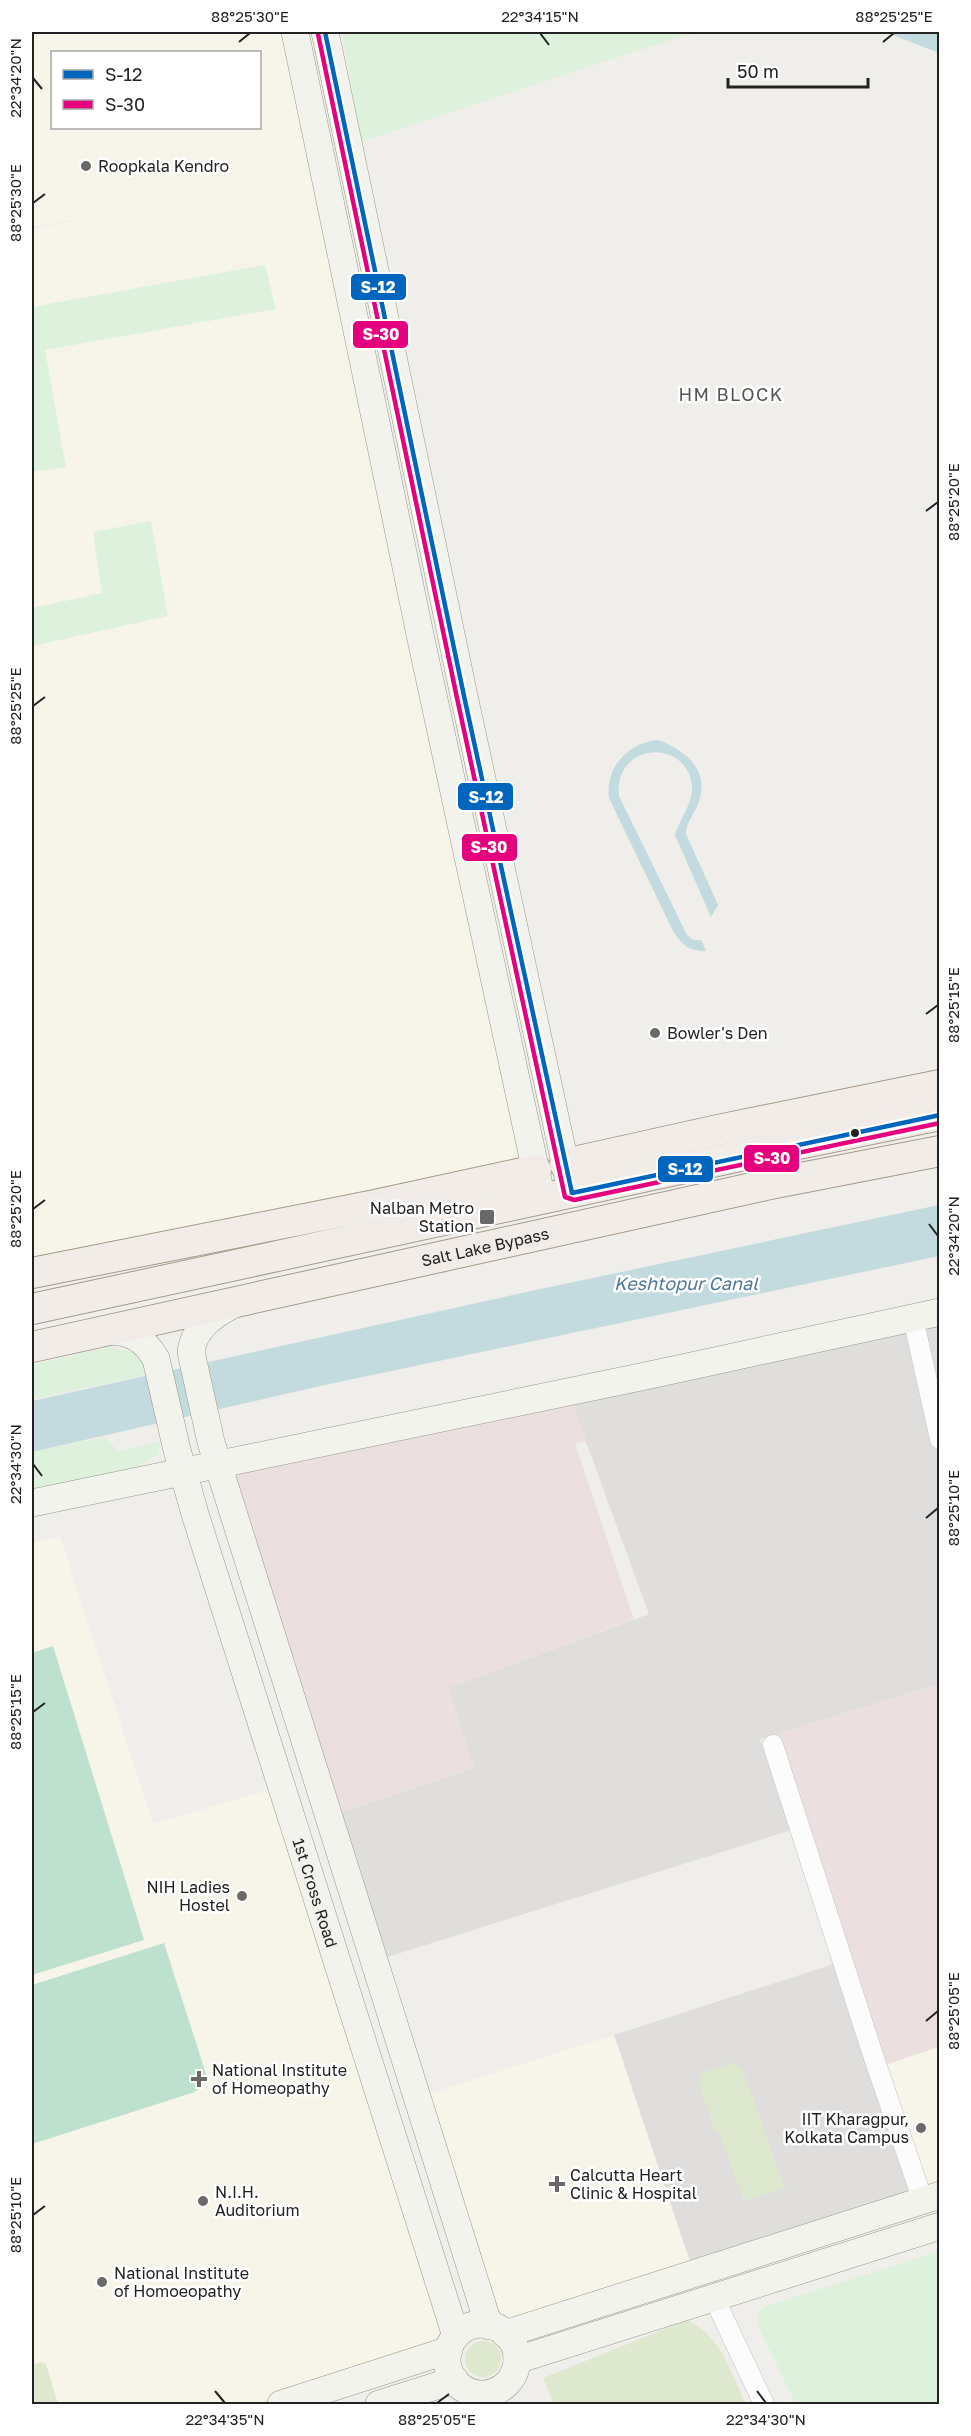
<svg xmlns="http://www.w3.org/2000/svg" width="971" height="2436" font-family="'Golos Text',sans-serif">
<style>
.residential{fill:#dfdedc}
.commercial{fill:#ebe0df}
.education{fill:#f7f5e9;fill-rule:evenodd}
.grass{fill:#dee8ce}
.park{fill:#ddf1dc}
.pitch{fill:#bde0cf}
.water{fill:#c3dade}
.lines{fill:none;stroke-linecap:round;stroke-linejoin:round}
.street-casing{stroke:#c3c3c1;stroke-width:21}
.secondary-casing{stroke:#979885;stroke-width:28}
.primary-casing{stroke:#a49a8a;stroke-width:32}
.street{stroke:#fdfcfc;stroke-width:20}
.secondary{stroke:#f3f3ee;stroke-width:27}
.primary{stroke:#f1ece8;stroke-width:30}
.bus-1-casing{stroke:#fff;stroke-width:9}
.bus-2-casing{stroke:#fff;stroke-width:9}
.bus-1{stroke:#0065bd;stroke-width:4.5}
.bus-2{stroke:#e5007d;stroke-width:4.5}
.ticks{fill:none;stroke:#222;stroke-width:2}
.poi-dot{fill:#6a6968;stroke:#fff;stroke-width:2}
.bus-dot{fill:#222;stroke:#fff;stroke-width:2}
.labels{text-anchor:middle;stroke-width:5;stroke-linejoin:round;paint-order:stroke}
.poi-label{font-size:16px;fill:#222;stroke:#fff;text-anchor:start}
.street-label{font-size:16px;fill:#222;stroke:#fff}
.neighbourhood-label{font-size:18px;letter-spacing:1.5px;fill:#555;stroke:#fff}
.water-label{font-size:18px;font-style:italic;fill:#527897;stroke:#fff}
.line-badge{stroke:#fff;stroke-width:2}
.badge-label{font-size:16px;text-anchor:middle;font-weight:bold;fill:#fff}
.neatline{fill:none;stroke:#222;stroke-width:2}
.ticks-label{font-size:15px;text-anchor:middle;fill:#222}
</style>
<rect width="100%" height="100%" fill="#f0eeeb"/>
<!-- residential -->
<g class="residential">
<path d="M939,1317V1684L760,1739L795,1829L381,1959L336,1814L474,1768L448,1688L649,1614L570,1398Z"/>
<path d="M837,1963L913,2197L693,2271L614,2035Z"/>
</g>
<!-- commercial -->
<g class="commercial">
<path d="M570,1398L587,1441L575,1444L634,1619L449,1688L474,1768L336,1814L223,1474Z"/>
<path d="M939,1684V2047L882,2066L773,1735Z"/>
</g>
<!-- education -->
<g class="education">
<path d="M32,32H285L522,1162L32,1261V229L105,214L32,227ZM52,52H260V128H52Z"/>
<path d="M60,1537L153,1824L276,1788L446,2333L438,2344L254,2404H32V1543Z"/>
<path d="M614,2035L693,2271L508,2330L493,2318L422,2096Z"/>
<path d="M939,2047V2190L925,2194L882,2066Z"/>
</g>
<!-- grass -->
<g class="grass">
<path d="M732,2063L742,2068L785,2188L748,2200L743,2198L720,2134L714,2128L699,2083L701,2073Z"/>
<path d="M687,2320C722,2337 730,2371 746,2404H554L543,2378Z"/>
<circle cx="483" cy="2359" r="18"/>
<path d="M41,2362L46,2364L58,2404H32V2365Z"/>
</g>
<!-- park -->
<g class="park">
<path d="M342,32H695L361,142Z"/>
<path d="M265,265L276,309L45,350L66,467L32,472V307Z"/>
<path d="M151,521L168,616L32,646V608L102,593L93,532Z"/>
<path d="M108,1347L133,1352L149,1365L146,1375L32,1399V1365Z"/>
<path d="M105,1437L119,1452L160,1441L159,1453L135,1469L32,1492V1452Z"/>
<path d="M939,2251V2404H796L757,2324L758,2314L764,2307Z"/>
</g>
<!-- pitch -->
<g class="pitch">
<path d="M53,1646L144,1940L32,1975V1653Z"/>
<path d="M164,1943L206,2074L204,2083L195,2092L32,2144V1985Z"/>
</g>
<!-- water -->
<g class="water">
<path d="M885,32H939V53Z"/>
<path d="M658,740C686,750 711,771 698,804C694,814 686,823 686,834L718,905L711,917L675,835C679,820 693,803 692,787C688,737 613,742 619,796L687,935L693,940H701L706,951C688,951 682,945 673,931L609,798C605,767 628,743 658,740Z"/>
<path d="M939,1205V1256L320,1386L32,1452V1401L531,1291Z"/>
</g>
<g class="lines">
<!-- street casing -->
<g class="street-casing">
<g id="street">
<path d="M913,1318L940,1439"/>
<path d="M773,1745L874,2058L923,2201"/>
<path d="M714,2298L764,2404"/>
</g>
</g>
<!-- secondary casing -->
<g class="secondary-casing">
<g id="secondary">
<path d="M295,32L422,644L540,1190"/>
<path d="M325,32L464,696L570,1186"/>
<path d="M234,1304C213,1315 194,1328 191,1352L211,1442L489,2326"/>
<path id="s1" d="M106,1331C130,1331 144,1338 156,1359L177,1450L195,1514L456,2336"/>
<path d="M32,1503L650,1375L940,1312"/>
<circle cx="482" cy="2359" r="35"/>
<path d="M505,2334L940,2195"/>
<path d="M517,2360L940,2226"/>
<path d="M281,2404L449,2350"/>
<path d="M379,2404L455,2380"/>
</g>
</g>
<!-- primary casing -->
<g class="primary-casing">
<g id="primary">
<path d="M565,1164L718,1130L940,1085"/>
<path d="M32,1273L375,1205L536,1170"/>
<path d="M32,1309L749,1154L940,1115"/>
<path id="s2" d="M32,1347L770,1184L940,1151"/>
</g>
</g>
<!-- street -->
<use href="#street" class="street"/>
<!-- secondary -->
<use href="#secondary" class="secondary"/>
<!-- primary -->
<use href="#primary" class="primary"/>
<!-- bus-1 casing -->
<g class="bus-1-casing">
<path id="bus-1" d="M325,32L464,696L572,1193L940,1115"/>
</g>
<!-- bus-2 casing -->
<g class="bus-2-casing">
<path id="bus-2" d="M318,34L457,698L565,1197L574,1200L940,1123"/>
</g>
<!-- bus-1 -->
<use href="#bus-1" class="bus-1"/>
<!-- bus-2 -->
<use href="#bus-2" class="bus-2"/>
</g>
<!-- ticks -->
<path class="ticks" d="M540,33L549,45M239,42L250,33M883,42L894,33M33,78L42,89M33,203L45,194M926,511L938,502M33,706L45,697M926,1014L938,1005M33,1209L45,1200M929,1224L938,1236M33,1464L42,1476M926,1518L938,1508M33,1712L45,1703M926,2021L938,2011M33,2215L45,2206M215,2391L225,2403M757,2391L766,2403M437,2403L449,2394"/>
<!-- markers -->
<g class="poi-dot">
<circle cx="86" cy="166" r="6"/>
<circle cx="655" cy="1033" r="6"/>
<rect x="479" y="1209" width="16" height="16" rx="3"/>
<circle cx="242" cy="1896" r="6"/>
<path d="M196 2070h6v6h6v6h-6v6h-6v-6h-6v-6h6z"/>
<circle cx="921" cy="2128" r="6"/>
<path d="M554 2175h6v6h6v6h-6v6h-6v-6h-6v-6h6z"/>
<circle cx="203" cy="2201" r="6"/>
<circle cx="102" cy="2282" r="6"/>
</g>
<circle class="bus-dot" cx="855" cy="1133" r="5"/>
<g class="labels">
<!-- poi labels -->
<g class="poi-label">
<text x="98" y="172">Roopkala Kendro</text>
<text x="667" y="1039">Bowler's Den</text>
<text x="474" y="1214" text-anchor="end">Nalban Metro<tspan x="474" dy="18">Station</tspan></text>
<text x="230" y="1893" text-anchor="end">NIH Ladies<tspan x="230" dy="18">Hostel</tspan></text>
<text x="212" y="2076">National Institute<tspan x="212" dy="18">of Homeopathy</tspan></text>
<text x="909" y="2125" text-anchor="end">IIT Kharagpur,<tspan x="909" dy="18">Kolkata Campus</tspan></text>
<text x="570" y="2181">Calcutta Heart<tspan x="570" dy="18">Clinic &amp; Hospital</tspan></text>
<text x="215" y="2198">N.I.H.<tspan x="215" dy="18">Auditorium</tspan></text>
<text x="114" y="2279">National Institute<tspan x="114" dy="18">of Homoeopathy</tspan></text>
</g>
<!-- street labels -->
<g class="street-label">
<text dy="6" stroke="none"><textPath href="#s2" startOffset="464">Salt Lake Bypass</textPath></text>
<text dy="6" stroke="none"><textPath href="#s1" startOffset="618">1st Cross Road</textPath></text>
</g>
<!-- neighbourhood labels -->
<g class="neighbourhood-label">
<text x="731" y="401">HM BLOCK</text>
</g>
<!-- water labels -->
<g class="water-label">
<text x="686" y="1290">Keshtopur Canal</text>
</g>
</g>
<g class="line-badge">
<rect x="350" y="273" width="57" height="28" rx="6" fill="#0065bd"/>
<rect x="352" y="320" width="57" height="29" rx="6" fill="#e5007d"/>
<rect x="457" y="782" width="57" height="29" rx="6" fill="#0065bd"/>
<rect x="461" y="833" width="57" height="29" rx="6" fill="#e5007d"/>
<rect x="743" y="1144" width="57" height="29" rx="6" fill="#e5007d"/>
<rect x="657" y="1155" width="57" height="28" rx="6" fill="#0065bd"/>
</g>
<g class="badge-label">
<text x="378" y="293">S-12</text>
<text x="381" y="340">S-30</text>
<text x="486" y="803">S-12</text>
<text x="489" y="853">S-30</text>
<text x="772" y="1164">S-30</text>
<text x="685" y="1175">S-12</text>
</g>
<!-- border -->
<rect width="971" height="2436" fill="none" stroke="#ffffff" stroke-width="66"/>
<!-- legend -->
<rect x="51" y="51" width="210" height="78" fill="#ffffff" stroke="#a7a7a7" stroke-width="1.5"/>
<rect x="63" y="70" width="30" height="9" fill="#0065bd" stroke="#a7a7a7" stroke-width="1.5"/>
<text x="105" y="81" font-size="18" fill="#222222">S-12</text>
<rect x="63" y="100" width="30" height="9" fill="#e5007d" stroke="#a7a7a7" stroke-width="1.5"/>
<text x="105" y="111" font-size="18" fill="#222222">S-30</text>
<!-- scale -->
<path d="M728 78v9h140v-9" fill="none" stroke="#222222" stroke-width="3"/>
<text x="737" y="78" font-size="18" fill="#222222" stroke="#ffffff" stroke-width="4.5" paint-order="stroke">50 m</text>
<rect x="33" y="33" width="905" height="2370" class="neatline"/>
<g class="ticks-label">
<text x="250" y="22">88°25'30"E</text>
<text x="540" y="22">22°34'15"N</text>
<text x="894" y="22">88°25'25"E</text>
<text transform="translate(16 78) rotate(-90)" y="5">22°34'20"N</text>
<text transform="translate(16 203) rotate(-90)" y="5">88°25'30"E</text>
<text transform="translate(954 502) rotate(-90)" y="5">88°25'20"E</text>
<text transform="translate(16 706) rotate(-90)" y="5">88°25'25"E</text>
<text transform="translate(954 1005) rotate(-90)" y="5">88°25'15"E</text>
<text transform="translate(16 1209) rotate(-90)" y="5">88°25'20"E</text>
<text transform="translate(954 1236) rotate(-90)" y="5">22°34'20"N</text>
<text transform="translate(16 1464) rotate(-90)" y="5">22°34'30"N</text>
<text transform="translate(954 1508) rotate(-90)" y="5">88°25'10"E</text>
<text transform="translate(16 1712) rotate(-90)" y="5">88°25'15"E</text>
<text transform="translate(954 2011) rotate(-90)" y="5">88°25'05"E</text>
<text transform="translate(16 2215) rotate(-90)" y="5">88°25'10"E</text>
<text x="225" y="2425">22°34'35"N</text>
<text x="437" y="2425">88°25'05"E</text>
<text x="766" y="2425">22°34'30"N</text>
</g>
</svg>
